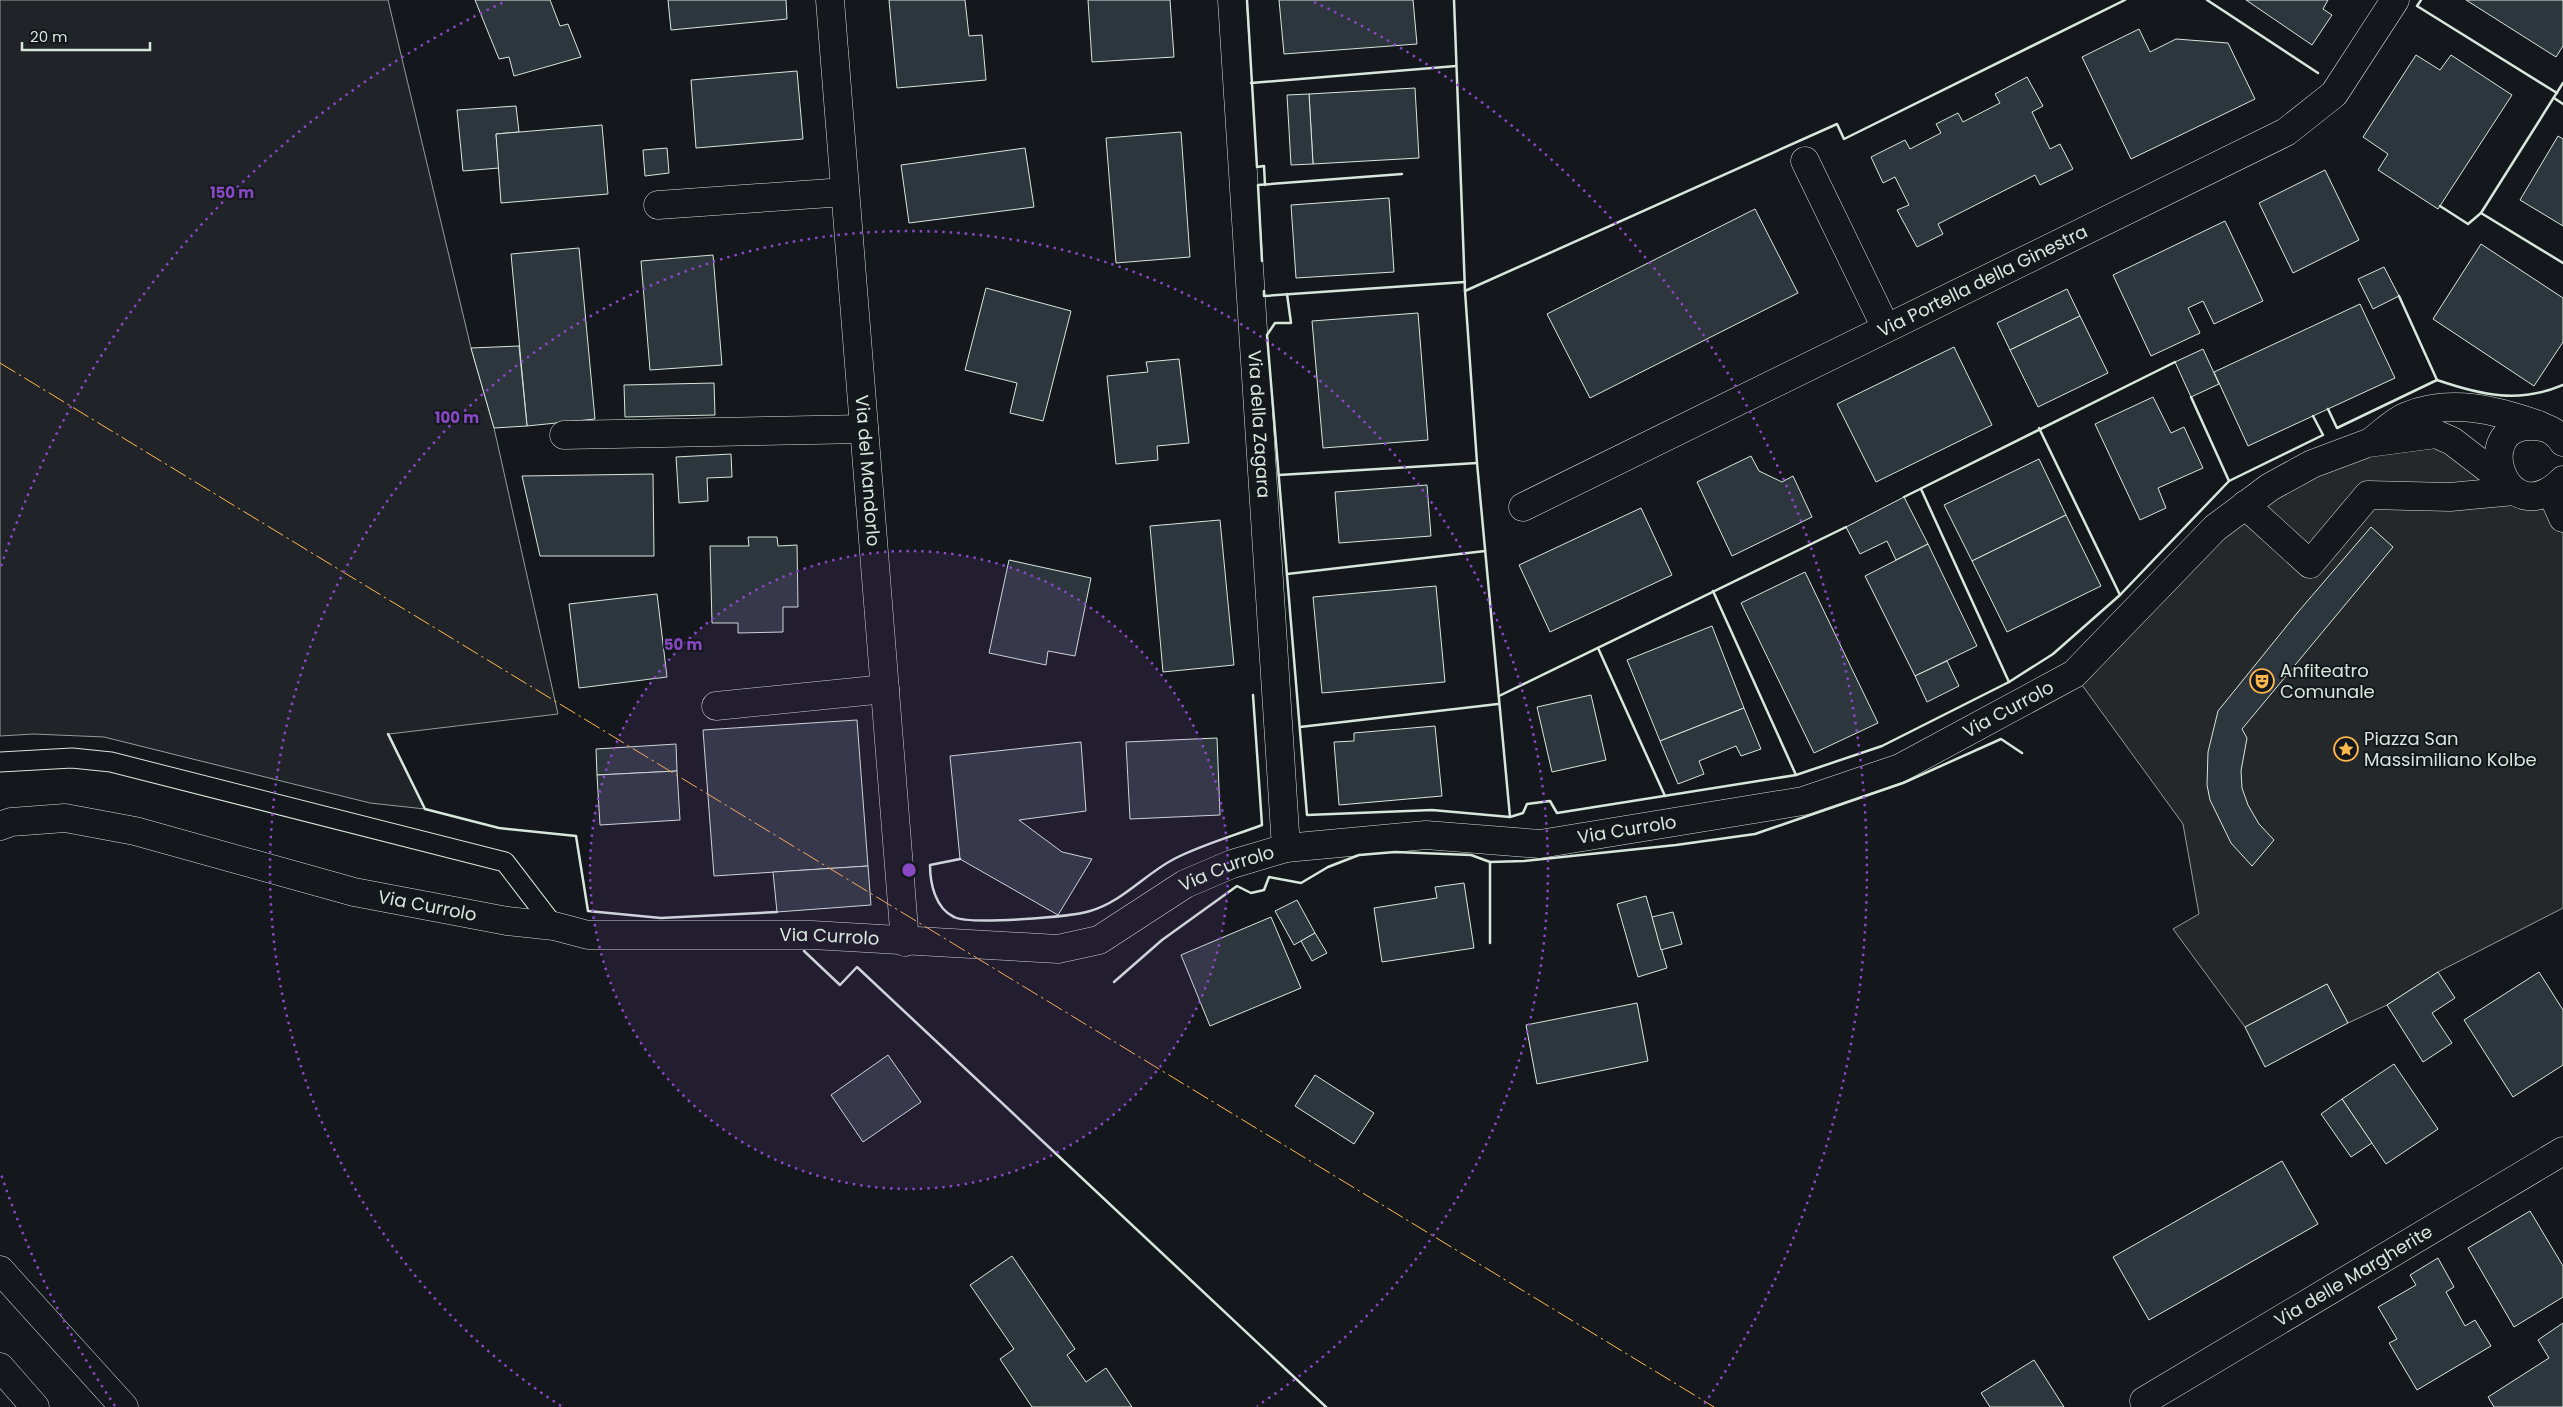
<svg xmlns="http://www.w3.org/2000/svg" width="2563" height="1407" font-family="Poppins,sans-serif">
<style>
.green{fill:#202428;stroke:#939e99}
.parking{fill:#24282b;stroke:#939e99}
.building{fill:#2c363c;stroke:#d8e6dc}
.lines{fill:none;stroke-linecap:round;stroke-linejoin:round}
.service-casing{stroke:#d8e6dc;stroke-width:21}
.minor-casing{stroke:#d8e6dc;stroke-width:29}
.motorway-casing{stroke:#d8e6dc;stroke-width:29}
.service{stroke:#14181c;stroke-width:19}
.minor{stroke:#14181c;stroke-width:28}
.motorway{stroke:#14181c;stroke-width:28}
.wall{stroke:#d8e6dc;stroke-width:2.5}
.power{stroke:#ffb74d;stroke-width:1;stroke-dasharray:18 4 2.5 4;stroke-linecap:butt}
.ring{fill:none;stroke:#8948c3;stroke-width:2.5;stroke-dasharray:2.5 5}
.labels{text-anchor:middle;stroke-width:4;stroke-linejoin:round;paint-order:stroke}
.street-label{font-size:18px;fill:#d8e6dc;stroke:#14181c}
.poi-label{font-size:18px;fill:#d8e6dc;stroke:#14181c;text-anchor:start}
.centre{fill:#8948c3;stroke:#14181c;stroke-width:2.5}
.ring-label{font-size:15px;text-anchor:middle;font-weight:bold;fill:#8948c3;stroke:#14181c;stroke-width:4;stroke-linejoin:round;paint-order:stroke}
</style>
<rect width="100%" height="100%" fill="#14181c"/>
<!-- green -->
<path class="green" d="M0,0H388L471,348L494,428L558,714L389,734L425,809L370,803L104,737L34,734L0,736Z"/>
<!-- parking -->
<path class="parking" d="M2436,434L2563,518V908L2438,972L2387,1005L2348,1023L2327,984L2245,1027L2173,929L2199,914L2183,824L2074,674L2270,487Z"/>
<!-- building -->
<g class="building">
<path d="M475,0H550L560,26L568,24L581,57L514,76L509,57L499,59Z"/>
<path d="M668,0H786L787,19L671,30Z"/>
<path d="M889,0H965L969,36L982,35L986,80L897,88Z"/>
<path d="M1088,0H1170L1174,57L1092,62Z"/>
<path d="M1279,0H1413L1417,44L1284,54Z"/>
<path d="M2246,0H2328L2323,9L2332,15L2312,45Z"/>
<path d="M2466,0H2563V46L2556,57Z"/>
<path d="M2139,29L2150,52L2176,39L2228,43L2255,99L2131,159L2082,57Z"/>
<path d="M2416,55L2440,70L2451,55L2512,95L2438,209L2378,170L2388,154L2363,137Z"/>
<path d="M797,71L803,139L696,148L691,80Z"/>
<path d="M2027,77L2043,106L2032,112L2050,149L2060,144L2073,169L2040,185L2035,175L1938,224L1943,234L1917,247L1897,210L1909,205L1895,177L1883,183L1871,157L1905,140L1910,149L1941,133L1936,124L1958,113L1963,122L2000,103L1995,94Z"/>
<path d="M1415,88L1419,158L1313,164L1309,94Z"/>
<path d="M1309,94L1313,164L1291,165L1287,95Z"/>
<path d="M516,106L519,132L496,134L499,168L463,171L457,110Z"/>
<path d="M602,125L608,194L501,203L496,134Z"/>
<path d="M1181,132L1190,257L1116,263L1106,138Z"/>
<path d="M2558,136L2563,139V226L2520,200Z"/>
<path d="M667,148L669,173L645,176L643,150Z"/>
<path d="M1025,148L1034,207L909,223L901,165Z"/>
<path d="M2325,170L2359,240L2293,273L2259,203Z"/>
<path d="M1389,198L1394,272L1296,278L1291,205Z"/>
<path d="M1755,209L1798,293L1590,398L1547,314Z"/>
<path d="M2225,221L2263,301L2214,324L2203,301L2188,308L2200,333L2151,356L2113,275Z"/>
<path d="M2481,244L2563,298V342L2534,386L2433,319Z"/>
<path d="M579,248L595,419L527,426L511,254Z"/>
<path d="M713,255L722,365L650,370L641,261Z"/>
<path d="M2384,267L2399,296L2373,309L2358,279Z"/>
<path d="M986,288L1071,311L1043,421L1010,413L1017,383L965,370Z"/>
<path d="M2067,289L2080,316L2010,350L1997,323Z"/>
<path d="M2360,304L2395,378L2248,446L2214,372Z"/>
<path d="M1418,313L1428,440L1323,448L1312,321Z"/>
<path d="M2080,316L2108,373L2038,407L2010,350Z"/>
<path d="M519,346L527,426L494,428L471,348Z"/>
<path d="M1954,347L1992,425L1876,482L1837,404Z"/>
<path d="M2203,349L2219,384L2191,397L2175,362Z"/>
<path d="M1179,359L1189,443L1157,446L1158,460L1116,464L1107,376L1148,372L1146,362Z"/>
<path d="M714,383L715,415L625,417L624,385Z"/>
<path d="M2153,397L2171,433L2184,427L2203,468L2158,488L2166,508L2140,520L2095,424Z"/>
<path d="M731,454L732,477L707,478L708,501L679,503L676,457Z"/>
<path d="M1751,456L1759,471L1782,482L1793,476L1812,517L1732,556L1697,482Z"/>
<path d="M2039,459L2066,515L1972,561L1944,505Z"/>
<path d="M653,474L654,556H540L522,476Z"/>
<path d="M1427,485L1431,536L1339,543L1335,492Z"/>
<path d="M1904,497L1928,544L1896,560L1887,541L1860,554L1846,527Z"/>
<path d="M1641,508L1672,575L1550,632L1519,565Z"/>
<path d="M2066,515L2101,586L2007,632L1972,561Z"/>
<path d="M1220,520L1234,665L1163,672L1150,526Z"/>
<path d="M2371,527L2393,547L2242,729L2247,738L2241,771L2242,788L2248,805L2259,824L2274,840L2252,866L2231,843L2210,800L2207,785L2208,752L2218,711L2298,612Z"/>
<path d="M748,537H777L778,546L797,545L798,607H783V632L738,633V623H712L710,546H749Z"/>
<path d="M1928,544L1977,646L1915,676L1865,576Z"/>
<path d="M1009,560L1091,578L1075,656L1048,651L1046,665L989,653Z"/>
<path d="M1805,572L1878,723L1814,753L1741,603Z"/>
<path d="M1436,586L1445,682L1322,693L1313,597Z"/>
<path d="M657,594L667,677L579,688L569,604Z"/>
<path d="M1712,626L1744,708L1660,741L1627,660Z"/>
<path d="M1947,661L1959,686L1927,702L1915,676Z"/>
<path d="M1591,695L1606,760L1552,772L1537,707Z"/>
<path d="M1744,708L1761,749L1741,756L1736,746L1699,761L1704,774L1678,784L1660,741Z"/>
<path d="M857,720L868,866L714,876L703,730Z"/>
<path d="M1435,726L1442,796L1339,805L1334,742L1354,741V733Z"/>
<path d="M1217,738L1220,815L1130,819L1126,742Z"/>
<path d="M1081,742L1086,811L1019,820L1062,852L1092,859L1058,915L960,859L950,756Z"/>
<path d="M676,744L677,771L597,775L596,749Z"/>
<path d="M677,771L680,820L600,825L597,775Z"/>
<path d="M868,866L871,905L777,912L773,872Z"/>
<path d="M1464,883L1474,948L1382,962L1374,908L1437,898L1435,887Z"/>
<path d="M1646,896L1667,968L1638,977L1617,904Z"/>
<path d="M1297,900L1315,933L1294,945L1275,911Z"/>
<path d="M1673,912L1682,944L1661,950L1652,917Z"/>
<path d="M1271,917L1301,988L1210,1026L1181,955Z"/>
<path d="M1315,933L1327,953L1312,961L1301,941Z"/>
<path d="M2438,972L2455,998L2432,1013L2452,1043L2423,1062L2387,1005Z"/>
<path d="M2539,972L2563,1010V1065L2513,1097L2464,1020Z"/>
<path d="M2327,984L2348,1023L2265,1067L2245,1027Z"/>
<path d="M1637,1003L1648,1061L1537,1084L1526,1025Z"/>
<path d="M888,1055L921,1102L863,1142L831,1095Z"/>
<path d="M2394,1064L2438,1129L2386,1164L2342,1099Z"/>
<path d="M1315,1075L1374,1113L1354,1144L1295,1106Z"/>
<path d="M2342,1099L2372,1143L2351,1157L2321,1114Z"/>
<path d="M2282,1161L2318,1224L2149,1320L2113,1257Z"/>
<path d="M2530,1211L2563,1266V1297L2514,1327L2468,1248Z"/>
<path d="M1012,1256L1075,1349L1067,1355L1086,1382L1106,1368L1132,1407H1032L1000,1359L1014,1349L970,1285Z"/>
<path d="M2438,1258L2454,1287L2446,1292L2465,1326L2475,1320L2491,1346L2417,1390L2389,1343L2397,1339L2378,1307L2416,1285L2410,1275Z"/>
<path d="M2563,1323V1407H2494L2488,1397L2549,1358L2538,1340Z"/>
<path d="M2034,1360L2064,1407H1990L1981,1393Z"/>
</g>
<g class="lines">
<!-- service casing -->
<g class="service-casing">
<path id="service" d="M0,762L72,758L111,762L505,862L554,926"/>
</g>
<!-- minor casing -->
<g class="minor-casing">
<g id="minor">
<path id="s1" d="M830,0L905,942"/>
<path id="s2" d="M1232,0L1286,848"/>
<path d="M1805,161L1886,328"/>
<path d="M658,205L845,192"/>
<path d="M564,435L864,429"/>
<path d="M2372,441C2383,433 2394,421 2407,416C2451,398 2496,410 2539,425"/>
<path d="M2563,442C2556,431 2544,425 2530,426C2470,426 2505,537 2563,480"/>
<path d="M2551,491L2563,518"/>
<path d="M2245,505L2310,564L2368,495L2450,497L2514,491"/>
<path id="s3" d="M1523,507L2286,132L2334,94L2395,0"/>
<path d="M716,706L885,689"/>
<path id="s4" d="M0,826L11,822L65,818L135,831L354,892L507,921L554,926L588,935H812L1058,949L1099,940L1185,884L1232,864L1286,848L1426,835L1540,844L1803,801L1900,768L2074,674L2215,528L2270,487L2312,464L2368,443L2436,434L2452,441L2504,481"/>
<path id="s5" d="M2144,1401L2563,1151"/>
</g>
</g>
<!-- motorway casing -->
<g class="motorway-casing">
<g id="motorway">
<path d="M0,1270L124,1407"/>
<path d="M0,1367L35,1407"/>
</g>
</g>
<!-- service -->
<use href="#service" class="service"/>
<!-- minor -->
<use href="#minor" class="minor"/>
<!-- motorway -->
<use href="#motorway" class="motorway"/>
<!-- wall -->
<g class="wall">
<path d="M1247,0L1257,167L1264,166L1265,185"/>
<path d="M1454,0L1465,291L1477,463L1510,817"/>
<path d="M2207,0L2318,73"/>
<path d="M2421,0L2417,6L2557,93"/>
<path d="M1251,83L1456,66"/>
<path d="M2554,98L2563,104"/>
<path d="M2440,206L2468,224L2481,213L2563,83"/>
<path d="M2481,213L2563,263"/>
<path d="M1262,261L1258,185L1402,174"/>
<path d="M1264,291V296L1465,282"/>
<path d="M1465,291L1837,124L1844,139L2125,0"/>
<path d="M1287,294L1291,323H1275L1267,335L1307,815L1432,810L1510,817L1523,813L1527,804L1550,801L1557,813L1796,775L1882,746L2009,682L2053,654L2120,595L2229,481L2323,435L2313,416"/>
<path d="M2399,296L2437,380"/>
<path d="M2191,397L2229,481"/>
<path d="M2328,409L2337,428L2437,380C2481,395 2519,404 2563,385"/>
<path d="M2039,428L2120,595"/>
<path d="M1279,475L1477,463"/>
<path d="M1921,489L2009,682"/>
<path d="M1904,497L2175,362"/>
<path d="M1287,574L1485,551"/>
<path d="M1713,591L1796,775"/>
<path d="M1598,648L1665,796"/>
<path d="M1499,696L1846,527"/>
<path d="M1300,727L1498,704"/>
<path d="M388,734L425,809L499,828L576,836L588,911L661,918L777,912"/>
<path d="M960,859L930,865C930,883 935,908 954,917C969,925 1071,917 1090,911C1122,902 1145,874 1174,859C1201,845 1233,836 1262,825L1253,695"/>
<path d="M1490,943V862"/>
<path d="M804,951L840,985L857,967L1326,1407"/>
<path d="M1114,982L1162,940L1237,886L1251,893L1264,890L1269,877L1301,883L1328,867L1359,855L1395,852L1471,855L1490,862L1524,861L1676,845L1755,834L1903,783L2001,739L2022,753"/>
</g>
<!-- power -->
<path class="power" d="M0,363L1714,1407"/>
</g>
<!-- distance rings -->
<circle cx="909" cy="870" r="319" fill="#8948c3" fill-opacity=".12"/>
<g class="ring">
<circle cx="909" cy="870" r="319"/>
<path d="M561 1406A639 639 0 1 1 1257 1406"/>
<path d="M115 1406A958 958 0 0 1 1 1174M1 566A958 958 0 0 1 504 2M1314 2A958 958 0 0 1 1703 1406"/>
</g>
<!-- icons -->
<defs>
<g id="theatre-ring" transform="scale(1.25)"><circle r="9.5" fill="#14181c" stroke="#ffb74d" stroke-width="1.5"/><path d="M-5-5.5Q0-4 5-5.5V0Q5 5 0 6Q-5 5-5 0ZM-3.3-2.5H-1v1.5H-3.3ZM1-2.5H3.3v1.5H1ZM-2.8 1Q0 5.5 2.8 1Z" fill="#ffb74d"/></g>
<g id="sight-ring" transform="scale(1.25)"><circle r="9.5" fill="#14181c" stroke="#ffb74d" stroke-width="1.5"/><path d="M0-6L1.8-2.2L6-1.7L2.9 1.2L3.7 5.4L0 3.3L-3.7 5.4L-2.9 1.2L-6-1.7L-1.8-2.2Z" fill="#ffb74d"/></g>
</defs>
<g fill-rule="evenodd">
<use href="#theatre-ring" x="2262" y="681"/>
<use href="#sight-ring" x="2346" y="749"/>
</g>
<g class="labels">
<!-- street labels -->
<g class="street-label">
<text dy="6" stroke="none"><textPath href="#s3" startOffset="512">Via Portella della Ginestra</textPath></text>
<text dy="6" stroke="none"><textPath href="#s2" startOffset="425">Via della Zagara</textPath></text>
<text dy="6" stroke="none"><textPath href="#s1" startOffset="472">Via del Mandorlo</textPath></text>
<text dy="6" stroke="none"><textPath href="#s4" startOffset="2072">Via Currolo</textPath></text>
<text dy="6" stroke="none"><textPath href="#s4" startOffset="1668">Via Currolo</textPath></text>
<text dy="6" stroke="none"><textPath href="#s4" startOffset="1262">Via Currolo</textPath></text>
<text dy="6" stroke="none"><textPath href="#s4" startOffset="439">Via Currolo</textPath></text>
<text dy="6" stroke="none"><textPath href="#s4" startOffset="844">Via Currolo</textPath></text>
<text dy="6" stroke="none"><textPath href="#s5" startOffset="244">Via delle Margherite</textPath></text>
</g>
<!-- poi labels -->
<g class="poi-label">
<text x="2280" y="677">Anfiteatro<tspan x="2280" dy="21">Comunale</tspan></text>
<text x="2364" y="745">Piazza San<tspan x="2364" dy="21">Massimiliano Kolbe</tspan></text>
</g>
</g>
<circle cx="909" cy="870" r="8" class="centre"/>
<g class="ring-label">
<text x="232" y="198">150 m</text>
<text x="457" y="423">100 m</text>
<text x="683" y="650">50 m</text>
</g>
<!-- scale -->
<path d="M22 42v8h128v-8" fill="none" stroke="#d8e6dc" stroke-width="2.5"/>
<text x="30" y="42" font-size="15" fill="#d8e6dc" stroke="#14181c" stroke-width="4" paint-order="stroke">20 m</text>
</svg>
